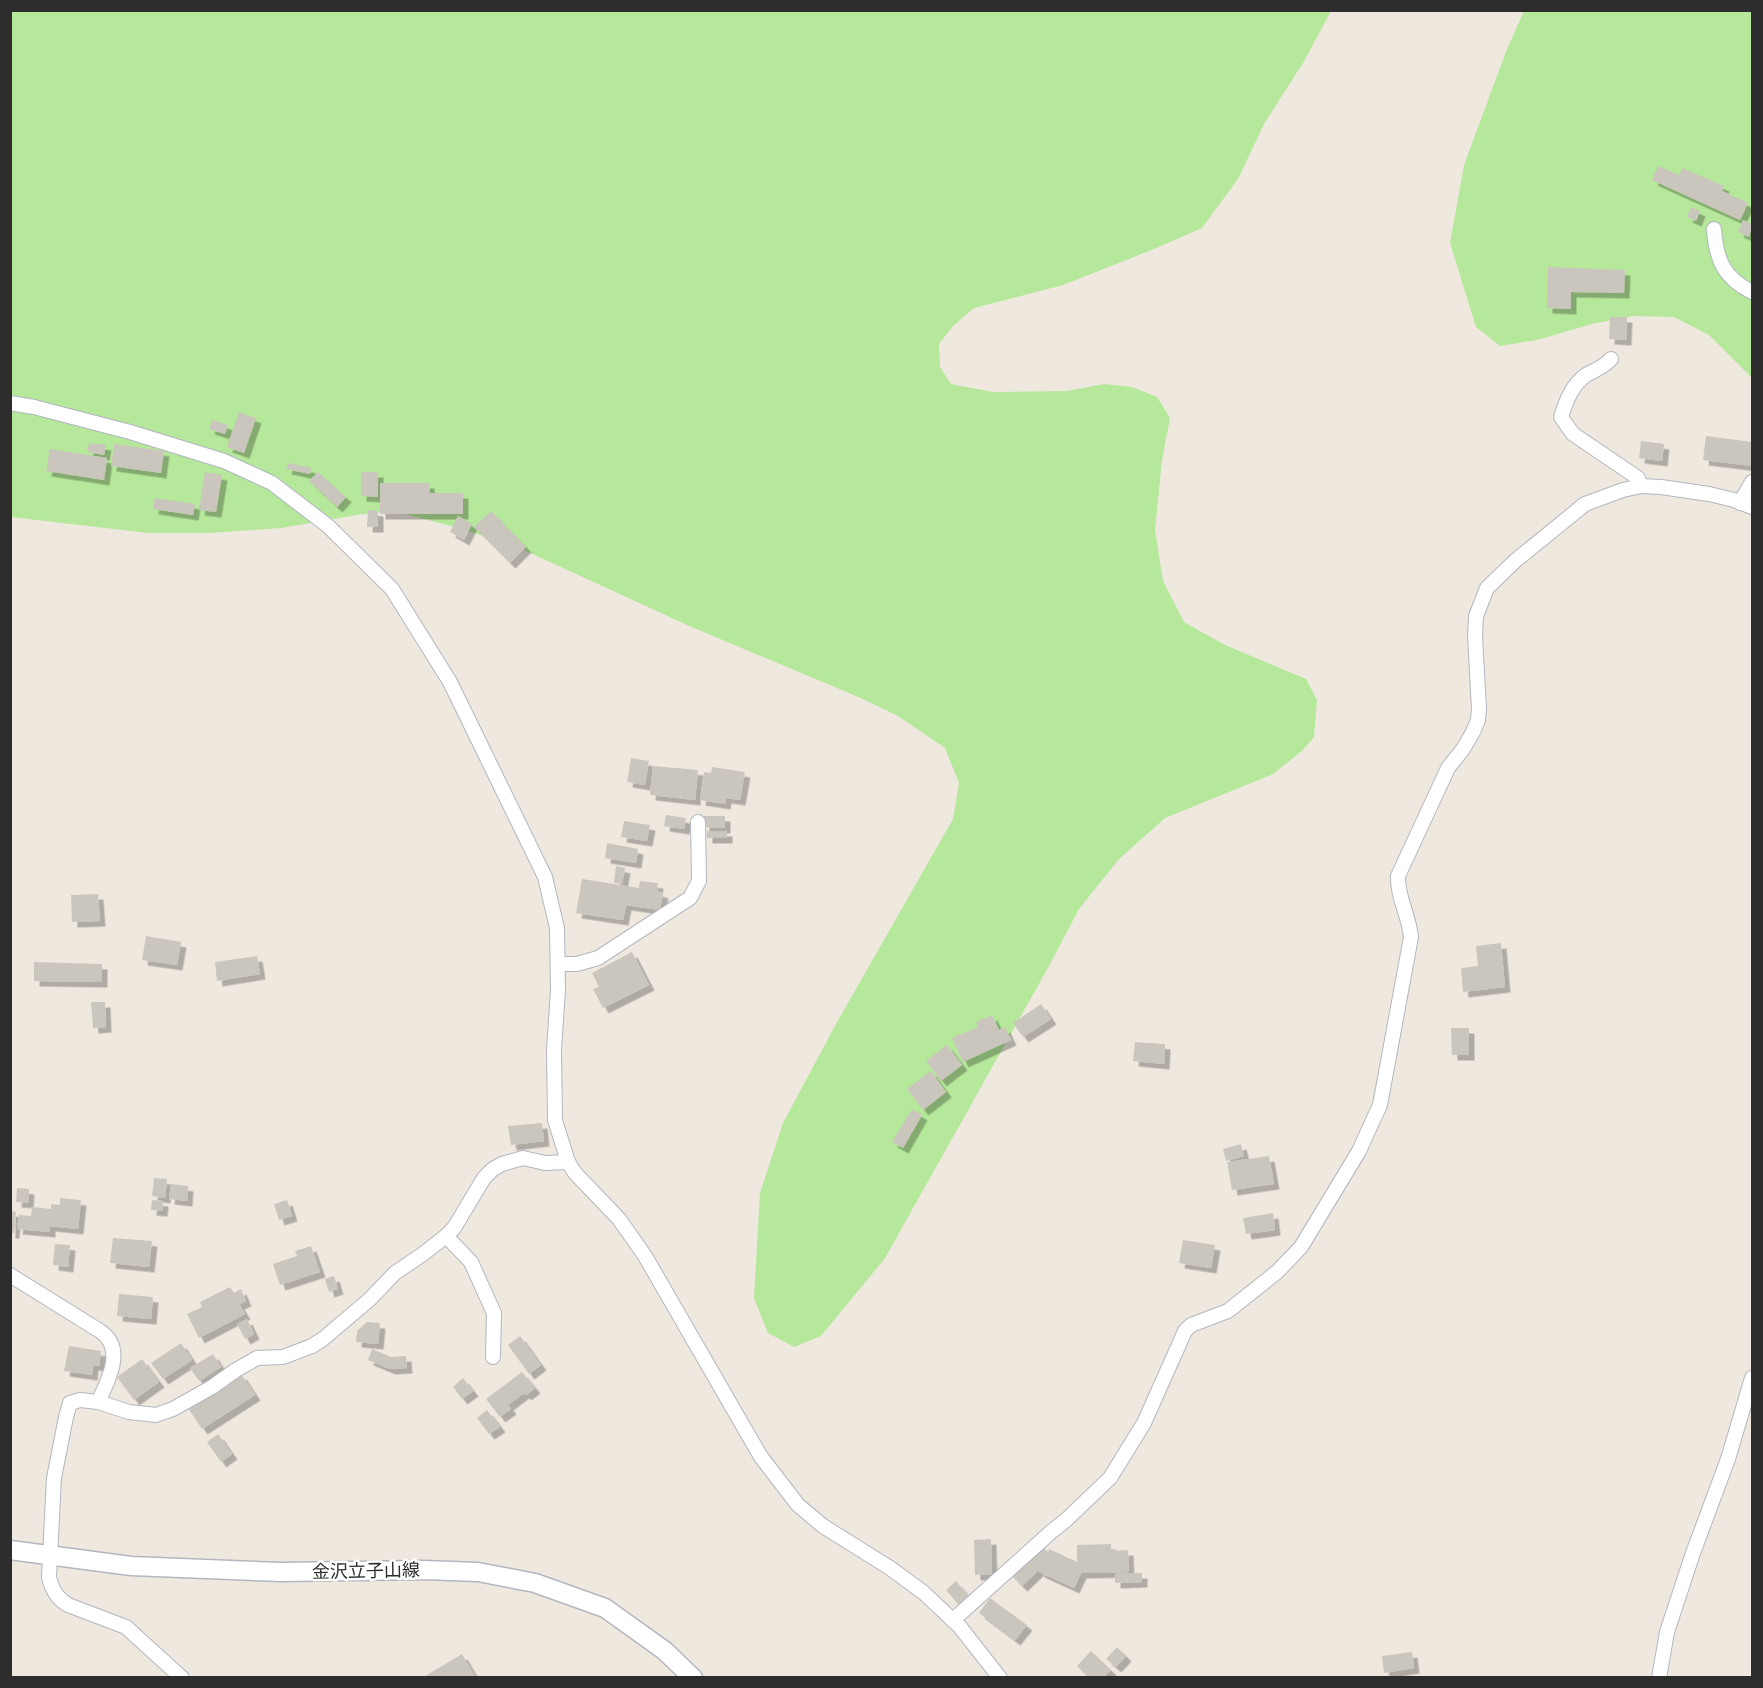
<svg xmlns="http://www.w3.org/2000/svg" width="1763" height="1688" font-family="Quicksand,'Noto Sans JP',sans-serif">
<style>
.green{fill:#b5e89a}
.building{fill:#cbc6bd;filter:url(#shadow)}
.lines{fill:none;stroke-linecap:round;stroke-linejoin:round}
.street-casing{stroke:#b3b6c1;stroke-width:16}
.secondary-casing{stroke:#b3b6c1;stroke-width:21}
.street{stroke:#fff;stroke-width:14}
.secondary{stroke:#fff;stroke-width:18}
.labels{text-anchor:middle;stroke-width:5;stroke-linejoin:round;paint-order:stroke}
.street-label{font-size:18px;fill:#2d2d2d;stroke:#fff}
</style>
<defs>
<filter id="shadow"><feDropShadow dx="5.5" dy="5.5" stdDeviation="0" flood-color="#0004"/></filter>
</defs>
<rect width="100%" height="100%" fill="#efe8df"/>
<!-- green -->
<g class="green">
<path d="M11,11H1331L1303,63L1264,124L1238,179L1202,228L1154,249L1063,285L974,308L954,325L939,344L940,367L951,384L993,392L1067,391L1104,384L1132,387L1157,397L1170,418L1162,460L1155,530L1163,581L1184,622L1225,645L1306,679L1317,700L1314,737L1302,751L1273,774L1165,818L1119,859L1079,909L1049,966L885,1258L821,1336L794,1347L768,1333L754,1298L760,1193L783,1123L836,1024L953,819L959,783L945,748L898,716L863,699L687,625L513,545L451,526L393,511L357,515L281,528L209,533H148L11,517Z"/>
<path d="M1524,11H1752V378L1709,335L1674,317L1633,316L1592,324L1537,340L1500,346L1476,327L1450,243L1464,165L1507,49Z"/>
</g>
<!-- building -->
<g class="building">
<path d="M1658,166L1679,175L1682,168L1724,186L1722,191L1748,203L1740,220L1652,180Z"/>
<path d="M1691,207L1700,211L1696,221L1687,217Z"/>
<path d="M1743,220L1752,224L1749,237L1738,232Z"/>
<path d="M1548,267L1625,270L1624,293L1571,292V309L1547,308Z"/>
<path d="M1610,317H1627L1626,340L1609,339Z"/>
<path d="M239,412L256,418L244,453L227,447Z"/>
<path d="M212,420L228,425L225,434L209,429Z"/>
<path d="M1706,436L1752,442V466L1703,460Z"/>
<path d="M1641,441L1664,444L1662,461L1639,458Z"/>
<path d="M89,443L106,445L104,455L87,452Z"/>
<path d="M114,444L164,451L161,473L111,466Z"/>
<path d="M50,449L107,458L104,480L46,471Z"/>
<path d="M288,463L311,468L310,474L286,469Z"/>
<path d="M205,472L222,475L216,512L199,510Z"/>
<path d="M318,472L346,497L337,507L309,481Z"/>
<path d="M361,472H378V497L361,496Z"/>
<path d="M380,483H429L430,493H463V514H380Z"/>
<path d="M155,498L195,504L193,515L153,509Z"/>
<path d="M368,510L378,511V527H367Z"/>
<path d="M491,511L526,547L510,563L474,527Z"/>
<path d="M458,516L472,524L464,540L450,532Z"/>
<path d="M631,758L649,761L645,785L627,782Z"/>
<path d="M653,766L698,770L695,800L650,795Z"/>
<path d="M712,767L745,772L740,800L726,798L725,804L700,800L704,772L711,773Z"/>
<path d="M666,815L686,818L684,829L664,826Z"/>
<path d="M704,816H725V828L704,827Z"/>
<path d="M624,821L650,825L647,841L621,837Z"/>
<rect x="707" y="831" width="20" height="7"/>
<path d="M607,843L638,849L636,863L605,858Z"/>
<path d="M616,866L625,868L622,884L614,883Z"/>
<path d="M582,879L639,888L640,881L658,883L657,891L663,893L660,910L626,905L623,920L576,913Z"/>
<path d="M98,894L100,921L72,922L71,895Z"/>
<path d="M146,936L181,942L177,965L142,960Z"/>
<path d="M1501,943L1505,987L1463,992L1461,968L1478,966L1476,946Z"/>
<path d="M632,952L649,985L603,1008L593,989L599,987L592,973Z"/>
<path d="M257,956L260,974L217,981L215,962Z"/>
<path d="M34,962L102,964V982L34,981Z"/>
<path d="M91,1002H105L106,1027L93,1028Z"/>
<path d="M1041,1004L1051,1019L1023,1037L1013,1023Z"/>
<path d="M992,1015L999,1030L1005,1027L1011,1040L963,1062L952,1038L978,1027L976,1022Z"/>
<path d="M1451,1028H1469V1055H1452Z"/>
<path d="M1135,1042L1165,1044L1164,1064L1133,1061Z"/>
<path d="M947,1045L962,1065L941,1081L926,1061Z"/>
<path d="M931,1071L946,1092L923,1110L907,1089Z"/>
<path d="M912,1109L922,1115L903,1148L892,1142Z"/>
<path d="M542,1123L544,1141L511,1145L508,1126Z"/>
<path d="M1241,1144L1244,1156L1226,1161L1223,1149Z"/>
<path d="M1269,1156L1274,1184L1232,1190L1227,1162Z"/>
<path d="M154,1178L167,1179L165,1198L152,1196Z"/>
<path d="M171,1184L188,1186L187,1201L169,1199Z"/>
<path d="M17,1188L29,1189L28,1203L16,1202Z"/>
<path d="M60,1198L81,1200L78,1229L50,1226V1232L17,1229L19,1215L31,1216L32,1207L51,1209V1204L60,1205Z"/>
<path d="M152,1200L163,1201L162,1211L151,1210Z"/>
<path d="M287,1200L292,1216L279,1220L274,1204Z"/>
<path d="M10,1211L16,1212L14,1233H10Z"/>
<path d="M1273,1213L1275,1230L1246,1234L1243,1218Z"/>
<path d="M113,1238L152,1241L149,1267L110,1263Z"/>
<path d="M1183,1240L1215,1245L1211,1268L1179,1263Z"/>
<path d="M55,1244L70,1245L68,1267L53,1265Z"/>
<path d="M311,1246L320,1272L280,1285L273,1264L297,1256L295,1251Z"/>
<path d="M334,1276L338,1289L329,1292L325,1279Z"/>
<path d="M230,1287L234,1293L241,1289L246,1301L239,1304L245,1314L199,1338L187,1314L202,1307L200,1302Z"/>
<path d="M119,1294L153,1297L151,1319L117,1316Z"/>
<path d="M247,1319L254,1334L245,1339L237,1324Z"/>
<path d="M367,1322L380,1323L378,1344L356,1342L357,1331Z"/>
<path d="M520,1336L541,1365L529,1374L508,1345Z"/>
<path d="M181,1343L192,1360L163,1379L151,1363Z"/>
<path d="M69,1346L101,1351L99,1366L93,1365L92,1375L64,1371Z"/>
<path d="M372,1349L391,1357L406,1356L407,1368L390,1369L368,1360Z"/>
<path d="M213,1354L221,1367L199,1381L190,1368Z"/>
<path d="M142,1359L159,1382L134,1400L117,1377Z"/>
<path d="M522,1372L535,1388L526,1395L524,1393L508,1405L511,1409L500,1417L486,1399Z"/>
<path d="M241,1374L255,1395L202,1429L188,1408Z"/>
<path d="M463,1378L473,1391L462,1399L453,1387Z"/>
<path d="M487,1410L500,1427L489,1434L477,1418Z"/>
<path d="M218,1434L232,1454L221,1462L207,1442Z"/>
<path d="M991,1539L992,1574L975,1575L974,1540Z"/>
<path d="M1111,1544V1551L1128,1550L1129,1572L1081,1573L1074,1588L1039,1572L1040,1569L1022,1586L1012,1576L1043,1547L1048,1552L1049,1549L1077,1562V1545Z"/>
<path d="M1142,1573V1582L1115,1583V1574Z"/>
<path d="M956,1581L968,1596L958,1604L946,1590Z"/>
<path d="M990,1598L1027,1625L1015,1640L979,1613Z"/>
<path d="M1117,1647L1126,1656L1116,1667L1106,1659Z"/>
<path d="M1091,1651L1111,1670L1103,1678H1089L1077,1666Z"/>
<path d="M1412,1652L1414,1668L1384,1673L1382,1656Z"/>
<path d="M462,1654L476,1678H422Z"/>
</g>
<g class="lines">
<!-- street casing -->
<g class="street-casing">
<g id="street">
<path d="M1714,229C1716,260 1724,278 1752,292"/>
<path d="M1611,359C1604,367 1595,370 1586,375C1572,385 1566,401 1561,417L1573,434L1638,478L1641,486"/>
<path d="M10,403L34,407L130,432L224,461L272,483L328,526L392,589L450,682L545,877L557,928L558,990L554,1050L555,1120L568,1162L575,1173L619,1219L645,1256L761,1457L798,1505L823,1526L890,1568L924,1593L960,1627L1000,1678"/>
<path d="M1740,503L1752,482"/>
<path d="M558,964H577L598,958L690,898L699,881L698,822"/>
<path d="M446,1236L471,1262L494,1313L493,1357"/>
<path d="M10,1275L100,1331C126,1348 108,1381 98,1402"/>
<path d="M953,1620L1051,1532L1066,1520L1110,1478L1144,1423L1185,1331L1191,1325L1228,1311L1277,1272L1301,1247L1359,1151L1380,1105L1411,937C1409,915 1397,897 1398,876L1448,768L1463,749L1473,732L1478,720L1479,709L1475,636L1476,616L1487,588L1515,561L1585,504L1623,490L1641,486L1661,487L1709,494L1734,500L1752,507"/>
<path d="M182,1678L126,1627L68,1605C57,1598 52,1590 49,1577L54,1478L66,1417L70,1403L80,1400L98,1402L129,1412L156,1415L173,1409L212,1387L236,1370L257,1358L283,1357L312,1346L323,1339L370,1299L395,1273L423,1254L446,1236L454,1228L484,1178L493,1169L502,1164L523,1158L545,1163L568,1162"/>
<path d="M1659,1678L1667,1632L1693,1553L1728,1459L1752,1378"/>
</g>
</g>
<!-- secondary casing -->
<g class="secondary-casing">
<path id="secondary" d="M10,1550L131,1566L280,1572L424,1570L478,1572L535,1583L605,1608L665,1651L693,1678"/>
</g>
<!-- street -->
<use href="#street" class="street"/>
<!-- secondary -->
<use href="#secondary" class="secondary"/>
</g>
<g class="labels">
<!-- street labels -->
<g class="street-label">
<text transform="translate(366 1571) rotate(-1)" y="6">金沢立子山線</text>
</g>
</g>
<!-- border -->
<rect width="1763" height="1688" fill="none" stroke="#2d2d2d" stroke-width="24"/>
</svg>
